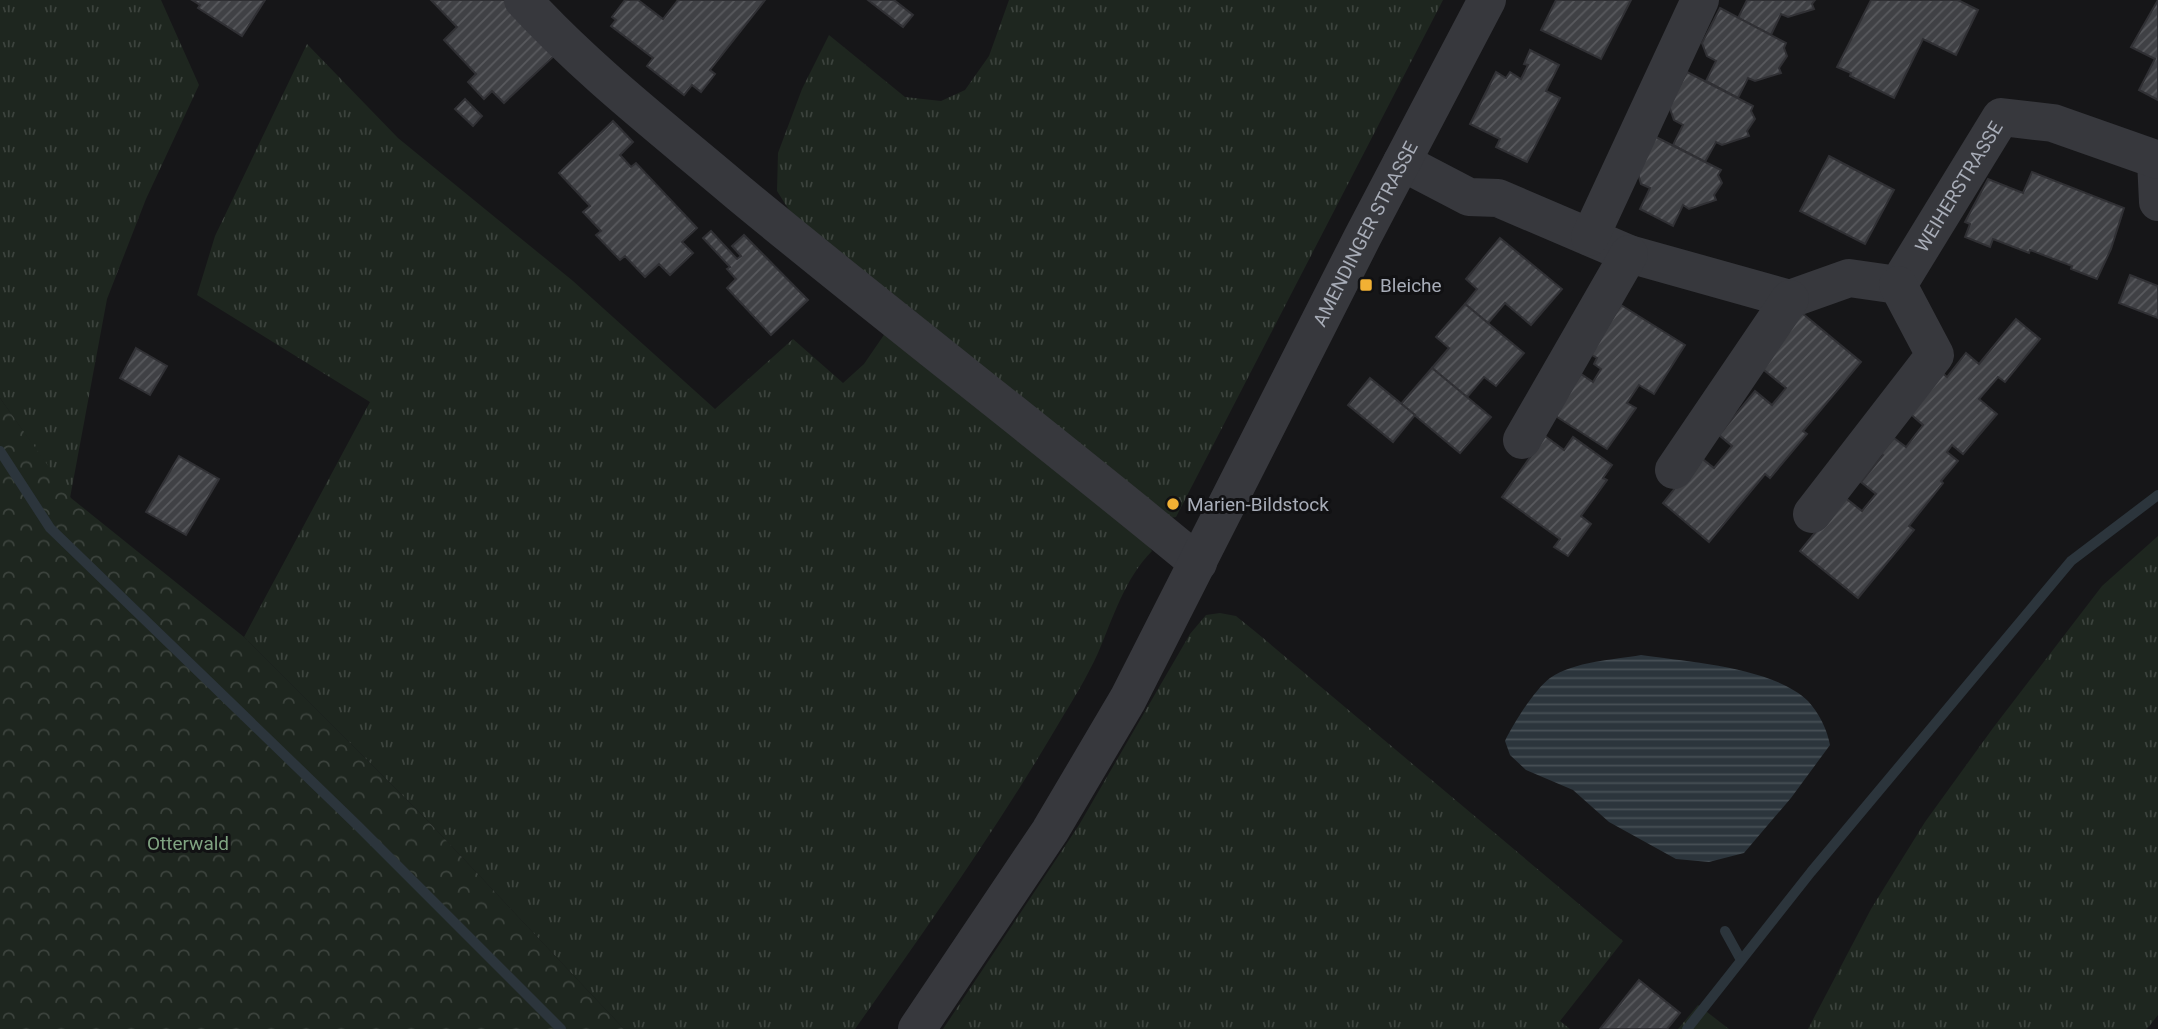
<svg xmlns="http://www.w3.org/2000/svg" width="2158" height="1029" font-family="Roboto,sans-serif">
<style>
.grass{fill:url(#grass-tufts)}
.forest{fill:url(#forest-crowns)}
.water{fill:url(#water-rules)}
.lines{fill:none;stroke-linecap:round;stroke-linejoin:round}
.stream{stroke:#2c353c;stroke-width:10}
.building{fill:url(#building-hatch);stroke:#303034;stroke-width:2}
.minor{stroke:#37383d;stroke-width:38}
.poi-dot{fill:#f2b134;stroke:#111113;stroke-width:2.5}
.labels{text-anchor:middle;stroke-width:6;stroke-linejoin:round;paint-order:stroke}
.street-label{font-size:19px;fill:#a8adb8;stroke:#111113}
.poi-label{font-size:19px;fill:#a8adb8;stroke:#111113;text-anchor:start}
.park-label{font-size:19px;fill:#7fa381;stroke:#111113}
</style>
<defs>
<pattern id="grass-tufts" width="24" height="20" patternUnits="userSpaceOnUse" patternTransform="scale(1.75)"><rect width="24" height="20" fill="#1e261f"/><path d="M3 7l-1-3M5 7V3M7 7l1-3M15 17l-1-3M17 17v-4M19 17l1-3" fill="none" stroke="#3c433d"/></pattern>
<pattern id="forest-crowns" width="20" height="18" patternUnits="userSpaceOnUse" patternTransform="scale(1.75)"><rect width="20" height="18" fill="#1e261f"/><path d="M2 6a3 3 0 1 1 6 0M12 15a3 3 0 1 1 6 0" fill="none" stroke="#3c433d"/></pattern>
<pattern id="water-rules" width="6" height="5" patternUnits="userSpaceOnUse" patternTransform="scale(1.75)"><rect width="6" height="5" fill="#2c353c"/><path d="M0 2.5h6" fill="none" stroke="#485056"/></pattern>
<pattern id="building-hatch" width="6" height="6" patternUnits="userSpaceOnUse" patternTransform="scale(1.75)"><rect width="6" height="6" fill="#404145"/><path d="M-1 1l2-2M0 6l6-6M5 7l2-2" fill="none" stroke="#595a5e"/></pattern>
</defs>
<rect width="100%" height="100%" fill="#161618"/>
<!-- grass -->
<g class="grass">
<path d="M0,0H161L199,85L146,199L107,299L70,498L0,398Z"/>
<path d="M1009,0H1443L1176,517L1170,518L801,229L777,191L778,153L802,89L829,35L905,97L941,101L965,90L989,56Z"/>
<path d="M307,44L398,138L573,281L715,409L793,339L843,383L864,364L888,329L1134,527L1152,551C1125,578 1113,618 1098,653C1087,677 1073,700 1059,723C997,829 926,929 855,1029H624L426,819L244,637L370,402L197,295L215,236Z"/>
<path d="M2158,536V1015L2147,1029H1808L1871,909L1925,822L1993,728L2102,586Z"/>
<path d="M1220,613L1236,616L1257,633L1623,941L1560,1021L1570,1029H943L1079,825L1190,634L1206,615Z"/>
<path d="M1698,1005L1729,1029H1678Z"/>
</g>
<!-- forest -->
<path class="forest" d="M0,398L71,498L244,637L426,819L624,1029H0Z"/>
<!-- water -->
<path class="water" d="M1641,655C1688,662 1773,667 1808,701C1819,713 1827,729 1830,745L1791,798L1744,853L1709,862L1676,859L1609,822L1573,790L1526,770L1510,755L1505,741C1513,724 1535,689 1550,678C1575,661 1613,660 1641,655Z"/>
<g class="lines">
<!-- stream -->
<g class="stream">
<path d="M0,451L50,528L358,826L561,1029"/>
<path d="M1725,931L1741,960"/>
<path d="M1687,1029L1811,872L2071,561L2158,495"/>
</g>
</g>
<!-- building -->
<g class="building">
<path d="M192,0H265L242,36L198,8L200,5Z"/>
<path d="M431,0H507L557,53L504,103L492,91L484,99L468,82L476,74L444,40L457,27Z"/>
<path d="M625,0H638L663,19L678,0H765L710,70L715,74L701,92L692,85L684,95L647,66L653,58L611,26L616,20L612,17Z"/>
<path d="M868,0H894L913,15L903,27Z"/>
<path d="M1556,0H1631L1601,59L1541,30Z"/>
<path d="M1747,0H1815L1812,4L1814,9L1788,17L1781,14L1771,35L1738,18Z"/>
<path d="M1871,0H1958L1978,10L1956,55L1923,39L1894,98L1850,76L1851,73L1837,67Z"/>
<path d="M2158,0V100L2139,90L2155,59L2131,47Z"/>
<path d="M1720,8L1786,43L1784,48L1787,56L1779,68L1781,73L1755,81L1748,78L1738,98L1706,81L1716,61L1707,56L1702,43Z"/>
<path d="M1530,50L1559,65L1546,91L1560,98L1527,162L1496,147L1500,139L1470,124L1496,72L1506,78L1510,72L1521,79L1528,65L1524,64Z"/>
<path d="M1687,72L1753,106L1751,111L1755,119L1747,131L1749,136L1722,145L1716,142L1705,162L1673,145L1683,125L1674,120L1669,106Z"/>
<path d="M465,99L482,116L473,126L455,109Z"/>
<path d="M613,121L633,142L620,155L631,167L636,163L697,228L682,242L693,253L670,275L659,264L645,277L625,256L620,260L596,235L601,231L583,212L590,206L559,173Z"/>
<path d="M1654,136L1721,170L1718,175L1722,183L1714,195L1716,200L1689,209L1683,205L1673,226L1640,209L1650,188L1641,184L1637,170Z"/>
<path d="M1829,156L1894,190L1865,244L1800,211Z"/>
<path d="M2032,172L2124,208L2111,249L2097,279L2071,269L2072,266L2030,250L2029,253L1993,239L1990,247L1965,237L1970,224L1965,222L1988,179L2023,193Z"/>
<path d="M711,231L737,259L741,256L732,246L744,235L808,300L771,335L727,288L736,279L727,269L730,267L703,238Z"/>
<path d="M1500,238L1562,289L1531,325L1505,303L1488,323L1465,304L1477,289L1466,279Z"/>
<path d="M2130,275L2158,286V318L2119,303Z"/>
<path d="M1465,304L1524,353L1496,386L1484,377L1467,397L1432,368L1449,348L1436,337Z"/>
<path d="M1621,305L1685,345L1654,394L1639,385L1627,403L1636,408L1607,449L1554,415L1581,374L1593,382L1601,369L1594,364L1597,358L1590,354Z"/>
<path d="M1802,313L1861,362L1803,431L1807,434L1770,478L1765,474L1709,542L1663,503L1700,457L1714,468L1732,446L1719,435L1755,391L1772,405L1786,388L1759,366Z"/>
<path d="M2016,319L2040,339L2005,382L1998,377L1979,399L1997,414L1963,454L1952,445L1947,452L1958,461L1941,481L1943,483L1909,526L1914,530L1858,598L1800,551L1844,497L1862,511L1876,494L1861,482L1883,455L1881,453L1894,438L1906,447L1923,425L1907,411L1940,371L1947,377L1966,353L1979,364Z"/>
<path d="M136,348L167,366L150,395L120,378Z"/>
<path d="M1432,368L1491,417L1460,453L1401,404Z"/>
<path d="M1370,378L1415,415L1393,442L1348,405Z"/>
<path d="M1545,436L1564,450L1573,437L1612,465L1603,478L1607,480L1581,516L1591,524L1568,556L1554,547L1560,539L1502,497Z"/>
<path d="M179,456L219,479L186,535L146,512Z"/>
<path d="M1639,980L1680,1013L1667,1029H1600Z"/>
</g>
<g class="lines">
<!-- minor -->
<g class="minor">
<path d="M523,0C589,72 666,131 740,194C891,319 1047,438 1198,563"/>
<path d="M2156,160L2158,202"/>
<path id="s1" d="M1402,162L1469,197L1498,198L1629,254L1790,299L1849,278L1898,285L2001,117L2053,123L2158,160"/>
<path d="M1590,237L1700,0"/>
<path d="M1522,440L1629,254"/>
<path d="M1674,470L1790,299"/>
<path d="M1812,514L1935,355L1898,285"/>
<path id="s2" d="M917,1029L1050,831L1128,699L1362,238L1487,0"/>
</g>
</g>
<!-- markers -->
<g class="poi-dot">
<rect x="1359" y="278" width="14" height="14" rx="3.5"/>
<circle cx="1173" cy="504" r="7"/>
</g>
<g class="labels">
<!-- street labels -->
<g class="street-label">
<text dy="7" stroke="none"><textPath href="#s1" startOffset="642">WEIHERSTRASSE</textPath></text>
<text dy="7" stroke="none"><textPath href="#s2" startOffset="914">AMENDINGER STRASSE</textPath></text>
</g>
<!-- poi labels -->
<g class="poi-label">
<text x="1380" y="292">Bleiche</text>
<text x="1187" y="511">Marien-Bildstock</text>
</g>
<!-- park labels -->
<g class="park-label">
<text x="188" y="850">Otterwald</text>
</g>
</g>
</svg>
